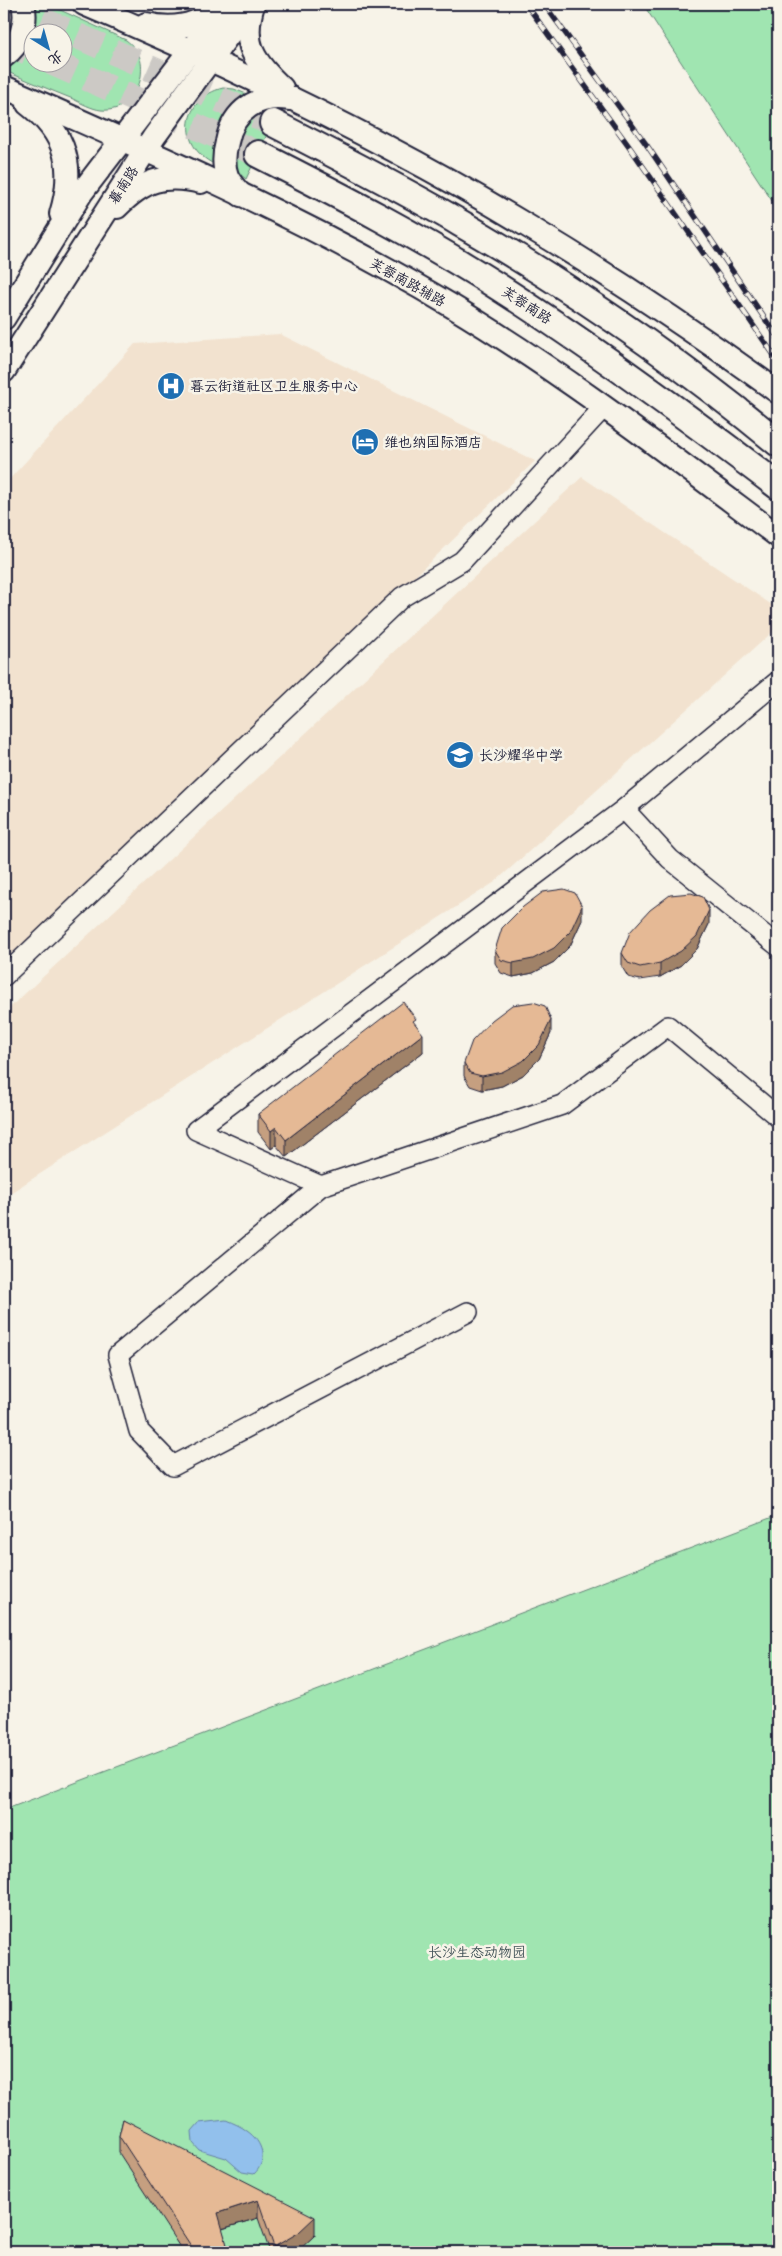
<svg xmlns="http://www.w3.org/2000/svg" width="782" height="2256" font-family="'Shantell Sans','LXGW WenKai TC',sans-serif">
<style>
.built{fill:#f2e2cf}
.green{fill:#a0e5b1;stroke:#618476}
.water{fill:#92c0ec;stroke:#6581a5}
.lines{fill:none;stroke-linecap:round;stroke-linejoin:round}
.highway-tunnel{stroke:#ccc9c5;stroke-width:26;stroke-dasharray:26 13;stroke-linecap:butt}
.minor-casing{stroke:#22223b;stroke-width:22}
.major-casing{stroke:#22223b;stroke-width:26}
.highway-casing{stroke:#22223b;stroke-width:30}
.minor{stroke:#f7f3e8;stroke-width:19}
.major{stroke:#f7f3e8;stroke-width:22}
.highway{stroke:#f7f3e8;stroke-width:26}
.rail-casing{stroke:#22223b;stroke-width:5.5}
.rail{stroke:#f7f3e8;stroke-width:4;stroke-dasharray:11;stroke-linecap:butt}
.wall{fill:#c59f80;stroke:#22223b}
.shaded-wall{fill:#a08268;stroke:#22223b}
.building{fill:#e5b995;stroke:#22223b}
.labels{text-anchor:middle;stroke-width:5;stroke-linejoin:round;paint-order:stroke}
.street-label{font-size:14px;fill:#22223b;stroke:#f7f3e8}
.poi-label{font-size:14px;fill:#22223b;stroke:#f7f3e8;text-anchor:start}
.park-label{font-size:14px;fill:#425358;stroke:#f7f3e8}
</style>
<rect width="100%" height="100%" fill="#f7f3e8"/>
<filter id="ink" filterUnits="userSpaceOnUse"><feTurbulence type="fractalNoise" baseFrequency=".02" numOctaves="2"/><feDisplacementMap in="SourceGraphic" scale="10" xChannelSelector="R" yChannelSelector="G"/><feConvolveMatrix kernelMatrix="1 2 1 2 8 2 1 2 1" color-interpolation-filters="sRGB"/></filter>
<g filter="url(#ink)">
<!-- built -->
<g class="built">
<path d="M280,334L535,461L4,971V485L135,344Z"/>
<path d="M582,477L778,609V627L495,882L4,1197V1013Z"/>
</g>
<!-- green -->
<g class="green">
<path d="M4,4H9C12,16 10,27 4,38Z"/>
<path d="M37,4H47L126,40C139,50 143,60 141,76C138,96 123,112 101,110C92,109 81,103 73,99C50,90 27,80 5,71L23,56L32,42V62H62V32H36Z"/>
<path d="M643,4H778V210Z"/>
<path d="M223,88L234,89L249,95C222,120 216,126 214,164C176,145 182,98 223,88Z"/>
<path d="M272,108L279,109L246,179L241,175L234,164L240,131L258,110Z"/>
<path d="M778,1515V2252H4V1810Z"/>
</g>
<!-- water -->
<path class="water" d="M226,2120C233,2123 241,2126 247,2131C263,2142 268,2161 254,2174L242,2172L226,2158L199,2150L193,2143L192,2131L199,2123Z"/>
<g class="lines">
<!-- highway-tunnel -->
<g class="highway-tunnel">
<path d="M6,4L273,123"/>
<path d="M4,41L32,54"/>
<path d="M51,62L258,154"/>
</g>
<!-- minor casing -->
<g class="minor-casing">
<g id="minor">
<path d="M778,681L624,809L196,1130L321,1186L562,1105L668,1026L778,1117"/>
<path d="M624,809L670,859L778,946"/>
<path d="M4,976L402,597L462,561L604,407"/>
<path d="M321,1186L118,1355L139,1431L173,1466L468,1312"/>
</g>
</g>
<!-- major casing -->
<g class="major-casing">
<g id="major">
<path d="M84,4C237,69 389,142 531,228C616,279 698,334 778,392"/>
<path d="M253,5C241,44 254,62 282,88"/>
<path d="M146,24C171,30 196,27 216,9"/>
<path d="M4,56C20,45 28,23 23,4"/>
<path d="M4,87C155,154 308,220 450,305C565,374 671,456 778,536"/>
<path d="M28,104C67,134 75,168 61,214"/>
<path d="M241,195C236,189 230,183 227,176C223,165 224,153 227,142C233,110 258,94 289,99"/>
<path d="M117,207C144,180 163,173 201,182"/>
<path d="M4,318L82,192L226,4"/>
<path d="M4,371L154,137L251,4"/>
</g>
</g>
<!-- highway casing -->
<g class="highway-casing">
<g id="highway">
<path d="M273,123C335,155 399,187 460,223C571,287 679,361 778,443"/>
<path d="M258,154C339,195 420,237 497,286C594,348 686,416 778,486"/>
</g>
</g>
<!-- minor -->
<use href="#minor" class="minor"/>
<!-- major -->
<use href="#major" class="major"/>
<!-- highway -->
<use href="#highway" class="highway"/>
<!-- rail casing -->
<g class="rail-casing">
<g id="rail">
<path d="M526,4L631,149L778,361"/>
<path d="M544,4L646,144L778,338"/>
</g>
</g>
<!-- rail -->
<use href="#rail" class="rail"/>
</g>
<!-- wall -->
<g class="wall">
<path d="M582,920L570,946L554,962L533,973L513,977L501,973L495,963V950Z"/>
<path d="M709,924L697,949L681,965L660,977L640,980L628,977L622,967V953Z"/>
<path d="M416,1025L423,1052L286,1157L276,1145L271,1149L258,1132V1114Z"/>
<path d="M551,1033L539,1059L523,1075L502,1086L482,1090L470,1086L464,1076V1063Z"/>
<path d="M123,2119L315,2235L295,2252H270L258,2218L222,2229L229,2252H183L119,2153V2136Z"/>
</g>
<!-- shaded-wall -->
<g class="shaded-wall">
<path d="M582,906V920L570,946L554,962L533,973L513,977V963Z"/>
<path d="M709,910V924L697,949L681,965L660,977V963Z"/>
<path d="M551,1020V1033L539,1059L523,1075L502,1086L482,1090V1076Z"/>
<path d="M423,1034V1052L286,1157V1140Z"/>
<path d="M276,1127V1145L271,1149V1131Z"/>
<path d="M258,2200V2218L218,2230V2213Z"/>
<path d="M315,2217V2235L298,2251L295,2252H274V2247Z"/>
</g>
<!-- building -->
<g class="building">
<path d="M564,889L575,893L582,906L570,932L554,948L533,959L513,963L501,960L495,950L502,928L523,907L543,892Z"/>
<path d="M691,893L703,897L709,910L697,936L681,951L660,963L640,967L628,963L622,953L630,932L650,910L670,895Z"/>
<path d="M403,1002L416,1019L413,1021L423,1034L286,1140L276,1127L271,1131L258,1114Z"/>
<path d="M533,1002L545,1006L551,1020L539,1045L523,1061L502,1072L482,1076L470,1073L464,1063L472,1041L492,1020L512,1005Z"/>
<path d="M123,2119L315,2217L298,2233L274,2247L258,2200L218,2213L229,2252H195L119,2136Z"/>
</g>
</g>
<!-- icons -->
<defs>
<g id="hospital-disc" transform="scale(1.4375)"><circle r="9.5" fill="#1f6fb2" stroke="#f7f3e8"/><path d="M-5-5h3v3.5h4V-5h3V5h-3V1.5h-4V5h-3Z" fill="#fff"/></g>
<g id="hotel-disc" transform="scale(1.4375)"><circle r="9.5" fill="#1f6fb2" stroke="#f7f3e8"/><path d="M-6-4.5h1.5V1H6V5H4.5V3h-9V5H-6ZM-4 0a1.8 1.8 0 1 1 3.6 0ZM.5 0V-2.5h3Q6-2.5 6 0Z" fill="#fff"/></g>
<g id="school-disc" transform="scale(1.4375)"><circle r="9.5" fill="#1f6fb2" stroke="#f7f3e8"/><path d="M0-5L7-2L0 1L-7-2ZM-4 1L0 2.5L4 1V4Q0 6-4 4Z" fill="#fff"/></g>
</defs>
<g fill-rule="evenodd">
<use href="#hospital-disc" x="171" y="386"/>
<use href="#hotel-disc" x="365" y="442"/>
<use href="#school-disc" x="460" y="755"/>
</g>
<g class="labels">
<!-- street labels -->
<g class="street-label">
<text transform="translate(123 185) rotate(-57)" y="5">暮南路</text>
<text transform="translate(408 282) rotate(29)" y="5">芙蓉南路辅路</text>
<text transform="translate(527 305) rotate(33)" y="5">芙蓉南路</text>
</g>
<!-- poi labels -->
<g class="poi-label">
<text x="190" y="391">暮云街道社区卫生服务中心</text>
<text x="384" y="447">维也纳国际酒店</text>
<text x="479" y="760">长沙耀华中学</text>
</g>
<!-- park labels -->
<g class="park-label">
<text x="477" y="1957">长沙生态动物园</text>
</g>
</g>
<!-- margin -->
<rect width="782" height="2256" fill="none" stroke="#f7f3e8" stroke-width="20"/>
<rect x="10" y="10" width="762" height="2236" fill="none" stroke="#22223b" stroke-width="2" filter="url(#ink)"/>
<!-- north arrow -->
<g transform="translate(48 48) rotate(143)"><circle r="24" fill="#f7f3e8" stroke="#a29fa3"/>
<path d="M0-4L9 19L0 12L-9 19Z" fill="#1f6fb2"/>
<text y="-8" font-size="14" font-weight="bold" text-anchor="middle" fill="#22223b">北</text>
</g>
</svg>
